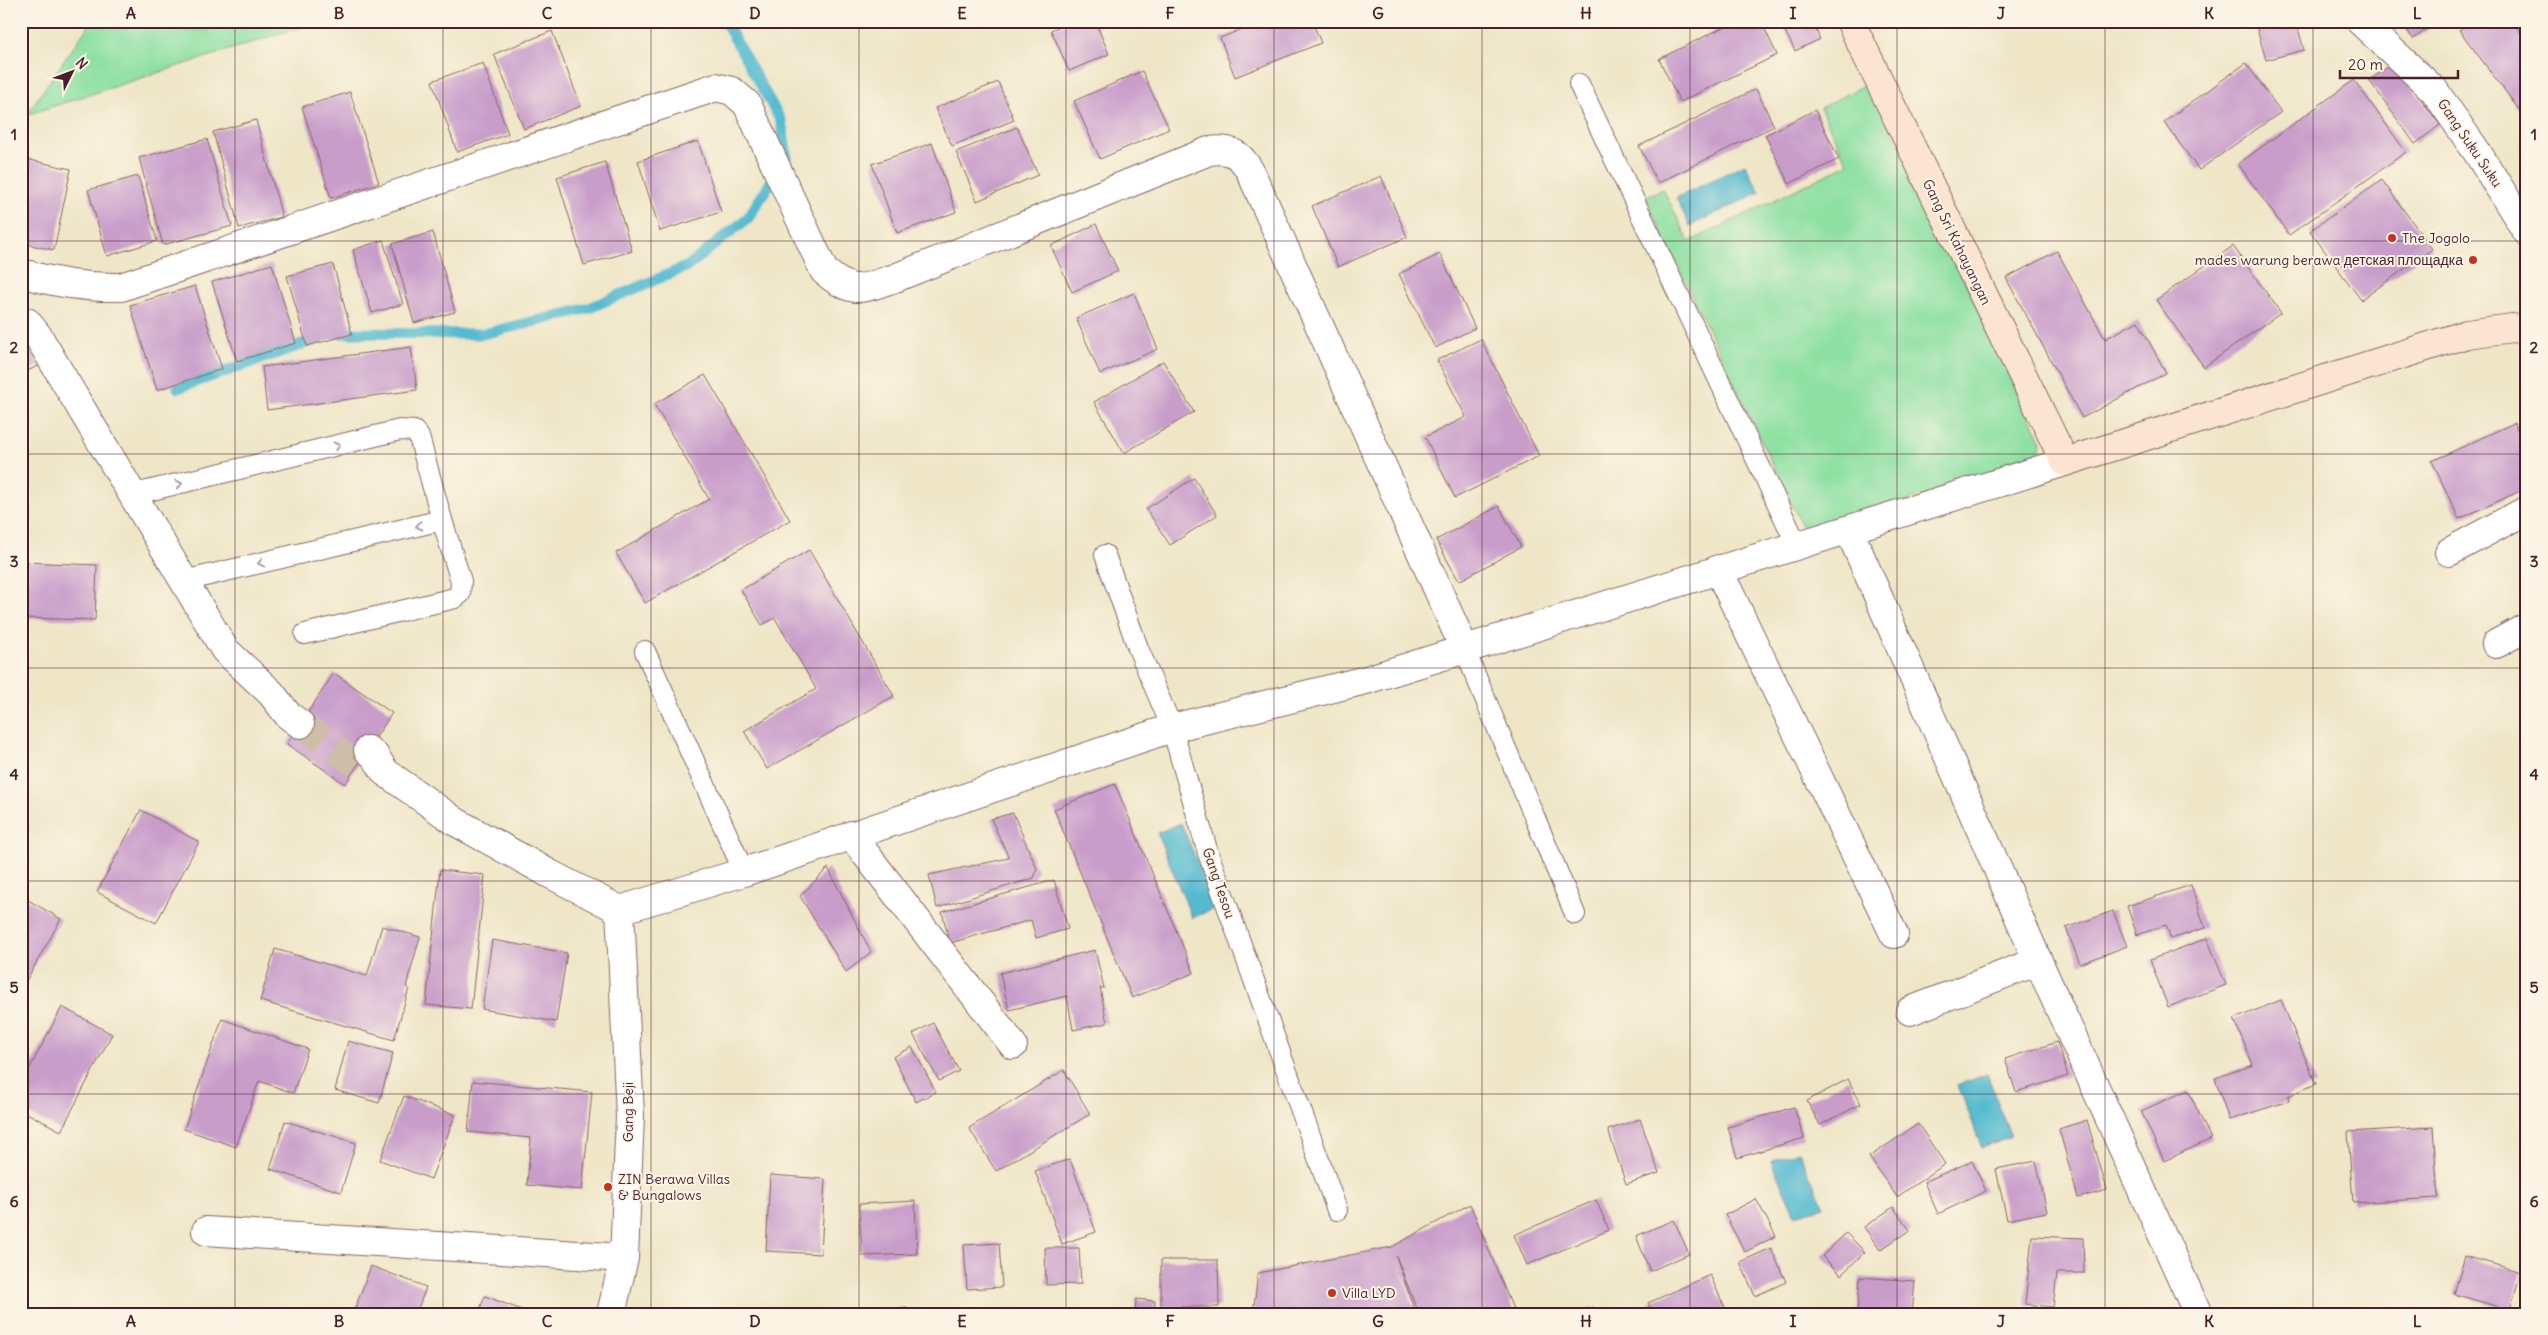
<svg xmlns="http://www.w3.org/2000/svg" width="2548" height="1335" font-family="Delius,sans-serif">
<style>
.green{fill:#8de0a2;stroke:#6c8066}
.water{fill:#52bad0;stroke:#4e6c7e}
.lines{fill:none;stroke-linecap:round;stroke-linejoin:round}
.stream{stroke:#52bad0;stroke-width:11}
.building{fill:#c89dca}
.street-tunnel{stroke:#cebea8;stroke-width:28;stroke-dasharray:28 14;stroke-linecap:butt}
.lane-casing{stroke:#846562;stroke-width:22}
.street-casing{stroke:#846562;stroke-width:30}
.secondary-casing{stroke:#846562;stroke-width:30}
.lane{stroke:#fff;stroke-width:20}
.street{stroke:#fff;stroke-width:28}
.secondary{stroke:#fce5d0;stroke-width:28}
.oneway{stroke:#ae9aa0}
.grid{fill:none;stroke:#4a1f2b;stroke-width:1;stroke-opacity:0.55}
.poi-dot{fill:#c8321e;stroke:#fcf5e5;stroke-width:2}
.labels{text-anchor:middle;stroke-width:4;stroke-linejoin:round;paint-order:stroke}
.street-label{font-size:14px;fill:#4a1f2b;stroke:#fcf5e5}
.poi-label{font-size:14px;fill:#4a1f2b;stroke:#fcf5e5;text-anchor:start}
.neatline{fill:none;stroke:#4a1f2b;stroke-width:2}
.grid-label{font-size:16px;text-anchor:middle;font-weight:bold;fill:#4a1f2b}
</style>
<rect width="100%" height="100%" fill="#fcf5e5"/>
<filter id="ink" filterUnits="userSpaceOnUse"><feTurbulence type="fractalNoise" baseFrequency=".02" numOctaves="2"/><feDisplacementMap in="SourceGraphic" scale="10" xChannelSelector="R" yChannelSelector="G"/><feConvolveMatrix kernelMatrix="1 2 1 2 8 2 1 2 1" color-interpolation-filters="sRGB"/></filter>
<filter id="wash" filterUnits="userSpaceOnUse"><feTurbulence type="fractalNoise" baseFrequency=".0096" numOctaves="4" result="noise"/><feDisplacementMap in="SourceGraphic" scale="20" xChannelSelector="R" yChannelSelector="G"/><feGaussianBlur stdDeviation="1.12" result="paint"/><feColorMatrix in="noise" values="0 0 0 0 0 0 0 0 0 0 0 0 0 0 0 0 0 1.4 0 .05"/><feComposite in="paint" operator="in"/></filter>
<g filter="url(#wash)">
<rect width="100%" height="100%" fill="#efe6c7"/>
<!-- green -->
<g class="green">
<path d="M92,21H319L26,115Z"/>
<path d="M1869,83L2042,442L2036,462L1805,532L1645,197L1663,189L1689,242L1848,164L1820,108Z"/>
</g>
<!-- water -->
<g class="water">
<path d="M1745,164L1760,192L1690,226L1676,198Z"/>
<path d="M1181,823L1216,908L1192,918L1157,833Z"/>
<path d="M1987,1074L2011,1137L1982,1148L1958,1085Z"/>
<path d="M1799,1152L1824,1207L1795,1215L1771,1161Z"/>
</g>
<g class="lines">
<!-- stream -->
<g class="stream">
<path d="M338,333L483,334L589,308L688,266L748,218L787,156L781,121L727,25L723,21"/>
<path d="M178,388L320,338"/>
</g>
</g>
<g id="blocks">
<!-- building -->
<g class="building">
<path d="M1072,21H1095L1109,54L1069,71L1051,30Z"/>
<path d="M1262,21H1312L1321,43L1235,77L1220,38Z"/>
<path d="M1736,21H1761L1777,55L1680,102L1659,59Z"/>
<path d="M1780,21H1812L1820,39L1795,51Z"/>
<path d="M2270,21H2296L2304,50L2266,60L2256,25Z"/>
<path d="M2401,21H2439L2413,39Z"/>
<path d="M2471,21H2512L2527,41V120L2459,30Z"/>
<path d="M552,31L581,106L524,129L494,54Z"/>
<path d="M483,63L508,134L457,152L432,81Z"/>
<path d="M2246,63L2281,112L2199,170L2164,122Z"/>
<path d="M2394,63L2440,125L2415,144L2369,80Z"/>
<path d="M1142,71L1169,129L1100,159L1074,101Z"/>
<path d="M2354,80L2406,152L2289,235L2238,164Z"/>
<path d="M998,82L1014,120L952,146L935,108Z"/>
<path d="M1756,89L1774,126L1658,183L1639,146Z"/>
<path d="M350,92L379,183L331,198L302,107Z"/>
<path d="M1815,110L1839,159L1789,184L1765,135Z"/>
<path d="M256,120L282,217L239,228L213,132Z"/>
<path d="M1017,127L1038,175L977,201L956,152Z"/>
<path d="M207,139L232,226L163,245L139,158Z"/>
<path d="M698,141L721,212L660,231L638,161Z"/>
<path d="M932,143L956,212L897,233L872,164Z"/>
<path d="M21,158L71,169L54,250L21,243Z"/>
<path d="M605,162L632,251L584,265L557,177Z"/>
<path d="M138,176L157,241L107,256L88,190Z"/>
<path d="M1381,176L1407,237L1338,267L1312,206Z"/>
<path d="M2382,180L2432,249L2361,300L2310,231Z"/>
<path d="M1096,224L1118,271L1072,292L1051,246Z"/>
<path d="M433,232L455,312L414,323L392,244Z"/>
<path d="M383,240L403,304L372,313L353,250Z"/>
<path d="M2233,246L2281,313L2204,367L2156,300Z"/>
<path d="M2057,251L2105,339L2138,321L2166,373L2082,418L2006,278Z"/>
<path d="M1440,254L1475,328L1435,348L1399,274Z"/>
<path d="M272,264L296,343L237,361L212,282Z"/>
<path d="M333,264L352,334L307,346L287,276Z"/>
<path d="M195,286L222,369L157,390L130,305Z"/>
<path d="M1134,293L1158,349L1100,374L1076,318Z"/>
<path d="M21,333L40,365L21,374Z"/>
<path d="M1481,339L1539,456L1455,498L1425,437L1466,417L1437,360Z"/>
<path d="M411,347L417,390L267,410L262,367Z"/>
<path d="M1163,361L1194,412L1124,453L1094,402Z"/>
<path d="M705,375L790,520L645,603L616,553L709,499L654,404Z"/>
<path d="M2514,423L2527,451V488L2459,519L2432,461Z"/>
<path d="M1194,478L1217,515L1170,545L1146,509Z"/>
<path d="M1499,506L1521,547L1459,581L1436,540Z"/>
<path d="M809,550L894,696L767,769L744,731L816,689L775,618L762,625L741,590Z"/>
<path d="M21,562L97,565L95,620L21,618Z"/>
<path d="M334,673L392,713L345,784L287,744Z"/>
<path d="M1115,784L1194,973L1132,998L1054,809Z"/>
<path d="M141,810L199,842L156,923L97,892Z"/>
<path d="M1013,813L1037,869L1034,878L937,908L929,875L1009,858L991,819Z"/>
<path d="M828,868L871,952L846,972L800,896Z"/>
<path d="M440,870L485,875L471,1009L426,1005Z"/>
<path d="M1054,880L1068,929L1036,938L1031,920L950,943L942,912Z"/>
<path d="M2191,885L2205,928L2171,939L2166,925L2137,935L2127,906Z"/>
<path d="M21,896L61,919L26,981L21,978Z"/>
<path d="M2113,911L2127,946L2080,964L2066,928Z"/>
<path d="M382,926L420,937L406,987L409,988L394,1040L260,1001L275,949L367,976Z"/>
<path d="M2207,938L2226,985L2168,1007L2150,960Z"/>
<path d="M492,940L567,953L556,1022L482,1009Z"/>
<path d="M1095,950L1104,988H1100L1107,1023L1073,1030L1067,996L1009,1010L1000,973Z"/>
<path d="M2281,1000L2316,1084L2288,1096L2289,1101L2229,1120L2215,1078L2253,1065L2234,1019Z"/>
<path d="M62,1007L112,1034L61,1131L21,1110V1085Z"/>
<path d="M222,1019L308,1049L293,1093L259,1081L236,1147L184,1129Z"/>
<path d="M933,1023L959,1071L939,1081L913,1034Z"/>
<path d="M348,1041L393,1053L379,1103L335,1090Z"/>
<path d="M2057,1042L2068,1076L2016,1092L2005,1059Z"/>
<path d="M912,1047L936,1092L916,1102L893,1057Z"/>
<path d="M1064,1070L1090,1114L996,1171L969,1128Z"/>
<path d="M1848,1079L1861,1104L1820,1125L1807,1101Z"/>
<path d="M473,1081L592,1092L582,1190L527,1185L531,1138L468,1132Z"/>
<path d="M2188,1090L2211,1139L2164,1161L2141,1111Z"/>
<path d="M404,1096L455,1115L431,1179L380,1160Z"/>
<path d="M1794,1107L1804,1138L1737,1158L1728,1127Z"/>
<path d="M1640,1119L1659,1173L1626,1184L1608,1130Z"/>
<path d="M2087,1120L2107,1190L2078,1198L2059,1129Z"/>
<path d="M285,1121L356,1143L341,1192L270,1169Z"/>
<path d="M1918,1124L1945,1164L1897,1197L1869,1157Z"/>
<path d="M2433,1127L2438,1198L2353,1203L2348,1132Z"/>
<path d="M1070,1159L1096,1232L1062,1244L1035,1171Z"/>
<path d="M1972,1161L1986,1191L1938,1214L1924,1182Z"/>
<path d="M2036,1161L2047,1212L2007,1220L1996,1169Z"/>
<path d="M770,1175L825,1179L821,1254L766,1251Z"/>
<path d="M1756,1199L1776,1236L1745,1252L1725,1215Z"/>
<path d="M1596,1200L1609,1230L1527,1265L1514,1235Z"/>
<path d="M915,1201L917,1254L862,1256L859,1204Z"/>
<path d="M1470,1204L1515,1314H1419L1396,1256L1416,1314H1253L1258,1273L1392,1247Z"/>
<path d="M1893,1207L1910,1230L1880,1250L1864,1227Z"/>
<path d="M1674,1220L1689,1254L1650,1271L1636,1236Z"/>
<path d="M1846,1233L1865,1252L1841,1275L1822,1256Z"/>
<path d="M2032,1236L2083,1238L2084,1273H2057L2053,1307L2025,1304Z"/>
<path d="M999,1243L1002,1287L967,1289L964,1245Z"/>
<path d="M1045,1248H1079L1081,1284L1046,1285Z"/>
<path d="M1771,1248L1786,1282L1755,1296L1740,1262Z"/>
<path d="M2465,1256L2521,1272L2510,1310L2454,1294Z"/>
<path d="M1161,1260H1218L1219,1307H1161Z"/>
<path d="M371,1266L426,1287L416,1314H353Z"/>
<path d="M1710,1275L1725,1308L1713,1314H1653L1648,1303Z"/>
<path d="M1860,1277L1915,1281L1912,1314H1857Z"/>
<path d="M485,1296L532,1314H478Z"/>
<path d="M1136,1299L1155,1301L1154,1314H1135Z"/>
<path d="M1593,1307L1597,1314H1579Z"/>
<path d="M907,1308L908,1314H883V1311Z"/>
</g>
</g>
</g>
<g filter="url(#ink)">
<use href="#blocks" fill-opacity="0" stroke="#846562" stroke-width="1"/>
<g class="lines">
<!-- street-tunnel -->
<path class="street-tunnel" d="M300,724L358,765"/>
<!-- lane casing -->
<g class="lane-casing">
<g id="lane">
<path d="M1579,84L1797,545"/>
<path d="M131,495L400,430L414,431L419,437L442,520L184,581"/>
<path d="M1105,555L1138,648L1172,728L1208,853L1337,1210"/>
<path d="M305,634L455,598L460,594L461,581L442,520"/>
<path d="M1464,648L1575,914"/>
<path d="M645,651L744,872"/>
</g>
</g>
<!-- street casing -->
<g class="street-casing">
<g id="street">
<path d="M2360,21L2434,90L2477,152L2527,232"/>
<path d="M21,273C55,283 86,288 121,287L716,87L732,91L747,104L824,271C854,296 861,289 895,278L1209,151C1231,148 1241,154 1251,173L1464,648"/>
<path d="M21,320L27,322L38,336L225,650L271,693L288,715L300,724"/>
<path d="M1849,530L2038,961L2198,1314"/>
<path d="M2449,552L2527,510"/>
<path d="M1718,569L1894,934"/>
<path d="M2496,644L2527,627"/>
<path d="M368,750L375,756L385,772L456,822L550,874L620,910L744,872L1172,728L1366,680L2065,462"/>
<path d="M851,835L1013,1045"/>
<path d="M1910,1011L2038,961"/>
<path d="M206,1231L624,1258"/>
<path d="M611,1314L624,1258L630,1116L620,910"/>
</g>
</g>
<!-- secondary casing -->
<g class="secondary-casing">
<path id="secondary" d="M1850,21L2065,462L2467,334L2512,328L2527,330"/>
</g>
<!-- lane -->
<use href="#lane" class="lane"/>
<!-- street -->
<use href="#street" class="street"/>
<!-- secondary -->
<use href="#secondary" class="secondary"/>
</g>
<!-- one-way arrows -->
<defs><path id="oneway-chevron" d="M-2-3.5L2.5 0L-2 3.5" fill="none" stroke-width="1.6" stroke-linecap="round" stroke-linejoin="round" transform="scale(1.25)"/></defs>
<g class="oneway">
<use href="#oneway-chevron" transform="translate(337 446) rotate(-14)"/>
<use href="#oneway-chevron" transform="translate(179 484) rotate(-14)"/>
<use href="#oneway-chevron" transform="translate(419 526) rotate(167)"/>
<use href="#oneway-chevron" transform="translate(261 563) rotate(167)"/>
</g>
</g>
<!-- grid -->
<path class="grid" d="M235,21V1314M443,21V1314M651,21V1314M859,21V1314M1066,21V1314M1274,21V1314M1482,21V1314M1690,21V1314M1897,21V1314M2105,21V1314M2313,21V1314M21,241H2527M21,454H2527M21,668H2527M21,881H2527M21,1094H2527"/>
<!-- markers -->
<g class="poi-dot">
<circle cx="2392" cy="238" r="5"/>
<circle cx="2473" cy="260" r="5"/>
<circle cx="608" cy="1187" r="5"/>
<circle cx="1332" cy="1293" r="5"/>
</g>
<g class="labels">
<!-- street labels -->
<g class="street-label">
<text transform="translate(2470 143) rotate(56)" y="5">Gang Suku Suku</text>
<text transform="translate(1957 242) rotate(64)" y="5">Gang Sri Kahayangan</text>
<text transform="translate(1219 883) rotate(71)" y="5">Gang Tesou</text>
<text transform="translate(628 1112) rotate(-90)" y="5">Gang Beji</text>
</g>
<!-- poi labels -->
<g class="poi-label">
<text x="2402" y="243">The Jogolo</text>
<text x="2463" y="265" text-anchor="end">mades warung berawa детская площадка</text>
<text x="618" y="1184">ZIN Berawa Villas<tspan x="618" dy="16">&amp; Bungalows</tspan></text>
<text x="1342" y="1298">Villa LYD</text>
</g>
</g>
<!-- margin -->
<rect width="2548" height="1335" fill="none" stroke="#fcf5e5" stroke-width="55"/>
<!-- north arrow -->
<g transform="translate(72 72) rotate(48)" stroke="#fcf5e5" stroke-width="4" paint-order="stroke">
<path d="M0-4L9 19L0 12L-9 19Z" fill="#4a1f2b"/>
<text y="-8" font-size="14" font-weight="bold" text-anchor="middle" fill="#4a1f2b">N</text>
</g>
<!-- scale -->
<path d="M2340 70v8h118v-8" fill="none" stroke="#4a1f2b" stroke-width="2.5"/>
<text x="2348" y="70" font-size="15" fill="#4a1f2b" stroke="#fcf5e5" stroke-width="4" paint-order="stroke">20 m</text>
<rect x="28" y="28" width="2492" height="1280" class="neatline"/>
<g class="grid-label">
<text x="131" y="19">A</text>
<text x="339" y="19">B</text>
<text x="547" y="19">C</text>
<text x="755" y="19">D</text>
<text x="962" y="19">E</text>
<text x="1170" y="19">F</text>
<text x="1378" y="19">G</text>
<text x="1586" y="19">H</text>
<text x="1793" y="19">I</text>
<text x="2001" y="19">J</text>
<text x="2209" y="19">K</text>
<text x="2417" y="19">L</text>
<text x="14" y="140">1</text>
<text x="2534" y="140">1</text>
<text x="14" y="353">2</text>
<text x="2534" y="353">2</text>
<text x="14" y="567">3</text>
<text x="2534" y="567">3</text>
<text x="14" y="780">4</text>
<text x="2534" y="780">4</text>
<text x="14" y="993">5</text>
<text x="2534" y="993">5</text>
<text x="14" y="1207">6</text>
<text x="2534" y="1207">6</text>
<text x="131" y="1327">A</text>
<text x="339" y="1327">B</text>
<text x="547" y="1327">C</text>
<text x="755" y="1327">D</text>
<text x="962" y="1327">E</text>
<text x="1170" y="1327">F</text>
<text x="1378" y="1327">G</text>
<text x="1586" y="1327">H</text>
<text x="1793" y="1327">I</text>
<text x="2001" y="1327">J</text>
<text x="2209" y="1327">K</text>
<text x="2417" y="1327">L</text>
</g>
</svg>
